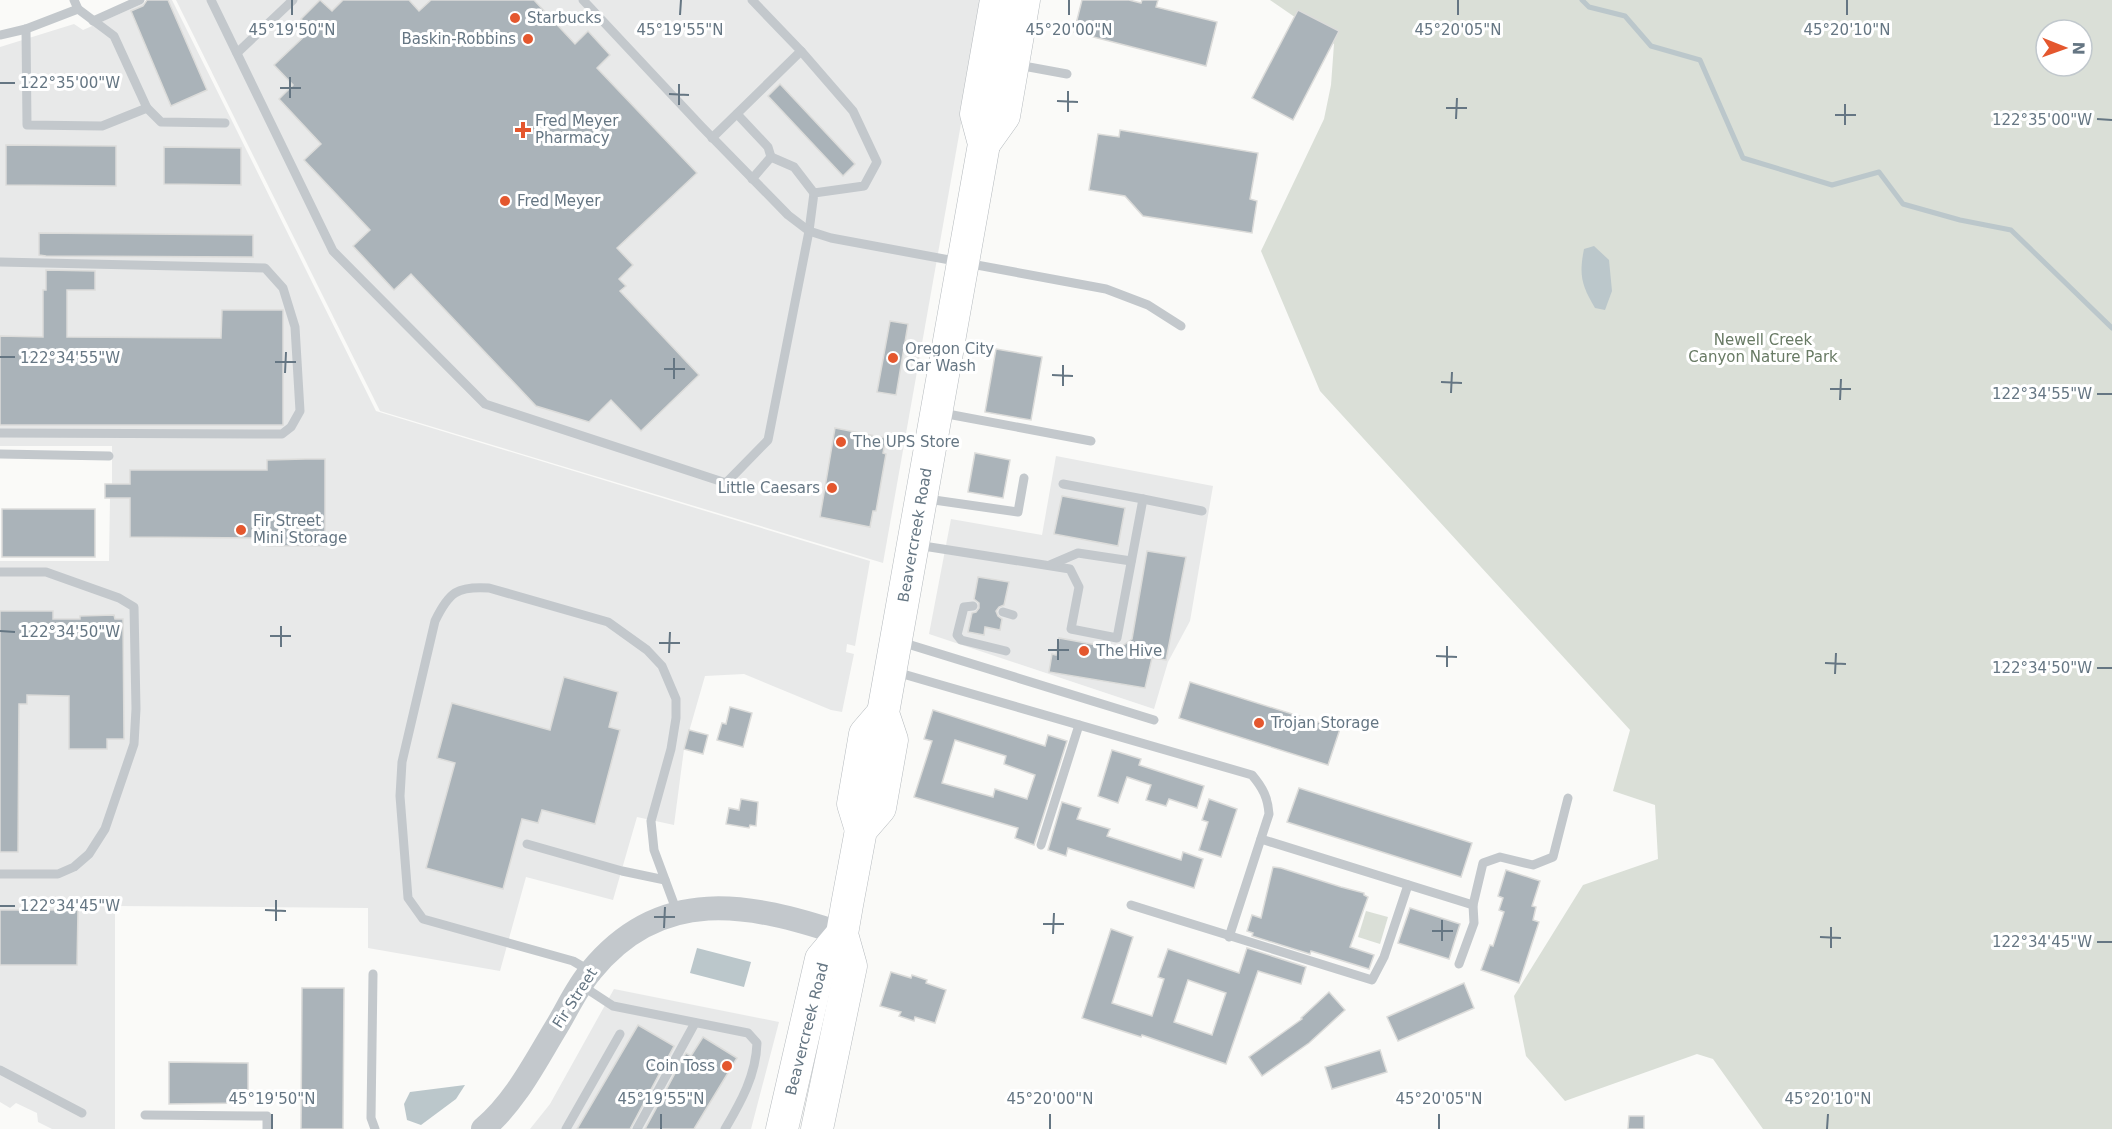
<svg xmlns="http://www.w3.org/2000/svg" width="2112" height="1129" font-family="'DejaVu Sans',sans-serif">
<rect width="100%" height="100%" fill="#fafaf8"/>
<g fill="#e8e9e9">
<path d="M 151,0 L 172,0 L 376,411 L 870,561 L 855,646 L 847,644 L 846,652 L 854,654 L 842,712 L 831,710 L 744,674 L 705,676 L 684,749 L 674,825 L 637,817 L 613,900 L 526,877 L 500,971 L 368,948 L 368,908 L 115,906 L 115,1129 L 52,1129 L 38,1122 L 37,1113 L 16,1103 L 10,1108 L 0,1102 L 0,561 L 109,561 L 110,498 L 105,498 L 105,484 L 112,484 L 112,446 L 0,446 L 0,47 L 74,24 L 83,30 Z"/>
<path d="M 176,0 L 983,0 L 883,563 L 380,411 Z"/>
<path d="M 1056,456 L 1213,486 L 1190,621 L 1168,662 L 1154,709 L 929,634 L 951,519 L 1042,535 Z"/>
<path d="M 614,989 L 779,1022 L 751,1129 L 530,1129 L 550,1104 Z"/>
</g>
<g fill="#dadfd7" fill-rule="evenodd">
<path d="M 1270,0 L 2112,0 L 2112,1129 L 1763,1129 L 1713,1059 L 1697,1054 L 1565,1101 L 1526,1056 L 1514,996 L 1583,885 L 1658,859 L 1655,805 L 1613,791 L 1630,730 L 1320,391 L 1261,251 L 1324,119 L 1331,85 L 1334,44 ZM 2046,30 L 2082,30 L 2082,66 L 2046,66 Z"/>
<path d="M 1366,911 L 1388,917 L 1380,944 L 1358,937 Z"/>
</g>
<g fill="#bbc7cb">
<path d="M 1594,246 L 1609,260 L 1612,291 L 1605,310 L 1595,308 C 1581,285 1579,274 1584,249 Z"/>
<path d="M 697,948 L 751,962 L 744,987 L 690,973 Z"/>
<path d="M 465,1085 L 456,1099 L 421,1125 L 407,1120 L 404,1104 L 410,1092 Z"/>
</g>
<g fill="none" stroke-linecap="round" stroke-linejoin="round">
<path stroke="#bbc7cb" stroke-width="5" d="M 1582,0 L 1589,7 L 1625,16 L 1651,46 L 1700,60 L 1743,158 L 1832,185 L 1879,172 L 1903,204 L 1960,220 L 2011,230 L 2112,328"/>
</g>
<g fill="#aab3b9" stroke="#dcdcda" stroke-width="1.5" fill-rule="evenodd">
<path d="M 147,0 L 168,0 L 207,90 L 171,106 L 131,11 L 143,6 Z"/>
<path d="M 320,0 L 332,11 L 343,0 L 409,0 L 419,11 L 431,0 L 534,0 L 575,44 L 588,31 L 610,55 L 597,68 L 697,173 L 617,248 L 633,265 L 619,279 L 626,286 L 620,291 L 699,375 L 641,431 L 611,400 L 589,422 L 536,406 L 411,274 L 394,290 L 353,246 L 370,230 L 304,160 L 321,144 L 279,99 L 293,85 L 274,65 L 311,30 L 301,19 Z"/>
<path d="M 1082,0 L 1129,0 L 1141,3 L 1142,0 L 1158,0 L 1156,7 L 1217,22 L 1206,66 L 1074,32 Z"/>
<path d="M 1298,10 L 1339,31 L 1293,120 L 1252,98 Z"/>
<path d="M 780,84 L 855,164 L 843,176 L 768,96 Z"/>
<path d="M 1120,130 L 1258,153 L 1250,199 L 1257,201 L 1252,233 L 1143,216 L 1125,196 L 1089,190 L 1098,134 L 1119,137 Z"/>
<path d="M 6,145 L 116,146 L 116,186 L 6,185 Z"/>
<path d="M 164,147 L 241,148 L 241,185 L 164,184 Z"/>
<path d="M 39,233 L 253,235 L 253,257 L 46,256 L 39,255 Z"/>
<path d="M 46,270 L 95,271 L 95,290 L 67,290 L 67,337 L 221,338 L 222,310 L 283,310 L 283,425 L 0,425 L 0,336 L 43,337 L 43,290 L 46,290 Z"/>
<path d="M 890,321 L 908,324 L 896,395 L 877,392 Z"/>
<path d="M 996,349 L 1042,357 L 1031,420 L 985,412 Z"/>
<path d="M 835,428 L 886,438 L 883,453 L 886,454 L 876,511 L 873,511 L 870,527 L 820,517 Z"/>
<path d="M 975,453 L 1010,460 L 1003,498 L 968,492 Z"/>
<path d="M 305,459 L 325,459 L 325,546 L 267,546 L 267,538 L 130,537 L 130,498 L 105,498 L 105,484 L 130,484 L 130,470 L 267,470 L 267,460 Z"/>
<path d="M 1062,496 L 1125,508 L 1118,546 L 1054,534 Z"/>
<rect x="2" y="509" width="93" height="48"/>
<path d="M 1147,551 L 1186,557 L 1166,660 L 1152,658 L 1145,688 L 1049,672 L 1052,654 L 1056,655 L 1059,638 L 1118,649 L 1132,639 Z"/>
<path d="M 978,577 L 1009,582 L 1004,605 L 999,607 L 996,611 L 998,616 L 1002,619 L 1000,630 L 985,627 L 984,635 L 968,632 L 972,613 L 976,612 L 979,608 L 979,603 L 974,599 Z"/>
<path d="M 0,611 L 53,611 L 53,619 L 80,619 L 80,616 L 114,615 L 115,619 L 123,619 L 124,739 L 107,739 L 107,749 L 69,749 L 69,696 L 27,695 L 27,704 L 19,704 L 18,852 L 0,852 Z"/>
<path d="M 564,677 L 618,692 L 609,727 L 620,730 L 595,824 L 542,810 L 538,823 L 522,819 L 503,889 L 426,868 L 455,763 L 437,758 L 452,703 L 550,730 Z"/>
<path d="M 1190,682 L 1340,729 L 1328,765 L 1179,718 Z"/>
<path d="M 730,707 L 752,713 L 743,747 L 717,740 L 722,723 L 726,724 Z"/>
<path d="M 933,710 L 1045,746 L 1048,735 L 1067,741 L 1034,845 L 1015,838 L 1018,828 L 914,797 L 932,741 L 924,739 ZM 955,740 L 1006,756 L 1004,764 L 1035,775 L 1027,799 L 995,789 L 993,797 L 942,783 Z"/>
<path d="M 689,730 L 708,735 L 703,754 L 684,749 Z"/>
<path d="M 1112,750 L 1141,759 L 1139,765 L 1204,786 L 1197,808 L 1169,799 L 1166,806 L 1146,800 L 1151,785 L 1127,777 L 1118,803 L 1098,796 Z"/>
<path d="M 1299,788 L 1472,843 L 1461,877 L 1287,822 Z"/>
<path d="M 741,799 L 758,802 L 756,826 L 750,825 L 749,828 L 726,824 L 729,808 L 739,810 Z"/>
<path d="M 1209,799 L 1237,809 L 1221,857 L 1199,850 L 1208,822 L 1202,820 Z"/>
<path d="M 1062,802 L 1081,808 L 1077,819 L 1110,829 L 1107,836 L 1181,860 L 1183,852 L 1203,859 L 1194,888 L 1068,848 L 1066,856 L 1048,850 Z"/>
<path d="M 1273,867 L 1281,868 L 1341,887 L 1364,893 L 1364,895 L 1368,897 L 1350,947 L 1374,955 L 1369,969 L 1311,951 L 1310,954 L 1252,936 L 1253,933 L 1247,931 L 1252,915 L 1261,918 Z"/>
<path d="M 1506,870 L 1540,881 L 1532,906 L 1536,907 L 1533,920 L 1539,922 L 1519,983 L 1481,970 L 1490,945 L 1493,946 L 1504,912 L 1499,910 L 1503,898 L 1498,896 Z"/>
<path d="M 1410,908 L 1460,924 L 1449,959 L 1398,943 Z"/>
<path d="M 0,910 L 78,910 L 77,965 L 0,965 Z"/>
<path d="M 1111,929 L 1133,937 L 1112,1003 L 1152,1016 L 1164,979 L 1158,977 L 1168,949 L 1239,973 L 1247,948 L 1306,967 L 1301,984 L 1258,971 L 1226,1064 L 1142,1035 L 1141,1037 L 1082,1018 ZM 1188,980 L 1226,993 L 1212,1035 L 1174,1022 Z"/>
<path d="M 891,972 L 911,978 L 912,975 L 927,980 L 926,983 L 946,990 L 935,1023 L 915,1017 L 914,1021 L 899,1016 L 901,1012 L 880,1006 Z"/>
<path d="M 1464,983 L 1474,1008 L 1398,1041 L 1387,1017 Z"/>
<path d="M 302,988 L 344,988 L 343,1129 L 301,1129 Z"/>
<path d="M 1329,992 L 1345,1010 L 1309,1043 L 1262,1076 L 1249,1057 L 1302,1019 L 1301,1018 Z"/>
<path d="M 638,1025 L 674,1046 L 630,1129 L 577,1129 Z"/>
<path d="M 703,1037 L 737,1058 L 694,1129 L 645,1129 L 686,1053 L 691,1056 Z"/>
<path d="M 1380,1050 L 1387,1072 L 1332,1089 L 1325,1067 Z"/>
<path d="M 169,1062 L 248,1063 L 248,1103 L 169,1104 Z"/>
<path d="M 1629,1116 L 1644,1116 L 1644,1129 L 1628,1129 Z"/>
</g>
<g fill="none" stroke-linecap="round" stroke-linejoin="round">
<g stroke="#b5babe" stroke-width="33">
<g id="primary">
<path d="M 984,144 L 1004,116 L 1024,0"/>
<path d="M 861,830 L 853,804 L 865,734 L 883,713"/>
<path d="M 782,1129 L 821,959 L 842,934"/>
<path d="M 817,1129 L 851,966 L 842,934 L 847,905 L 861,830 L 880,808 L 892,740 L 883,713 L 984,144 L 976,114 L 996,0"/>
</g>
</g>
<g stroke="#c3c8cc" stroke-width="9">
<path d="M 74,0 L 78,9 L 114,36 L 147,108 L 161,122 L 225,123"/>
<path d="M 211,0 L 333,251 L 485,404 L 726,483 L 768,440 L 809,231 L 814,193 L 864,186 L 877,162 L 853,111 L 801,51"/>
<path d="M 583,0 L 702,127 L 788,215 L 809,231 L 831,238 L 1106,289 L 1148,305 L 1181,326"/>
<path d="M 93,21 L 140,0"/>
<path d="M 26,29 L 27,125 L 102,126 L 147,108"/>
<path d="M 0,35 L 26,29 L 78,9"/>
<path d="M 237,53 L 293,0"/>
<path d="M 1018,65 L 1067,74"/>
<path d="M 737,114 L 768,147 L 771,157 L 752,179"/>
<path d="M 712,138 L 801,51 L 752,0"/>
<path d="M 771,157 L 794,167 L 814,193"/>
<path d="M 0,262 L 265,268 L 283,288 L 295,327 L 300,411 L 291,427 L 282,434 L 0,433"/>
<path d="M 942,413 L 1091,441"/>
<path d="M 0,454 L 109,456"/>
<path d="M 927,499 L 1018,512 L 1024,478"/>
<path d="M 1143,499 L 1202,511"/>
<path d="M 917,545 L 1070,569 L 1079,587 L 1071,629 L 1117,638 L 1143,499 L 1063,484"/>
<path d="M 1050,565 L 1078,553 L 1131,561"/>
<path d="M 0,572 L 46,572 L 119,598 L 134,607 L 136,709 L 134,744 L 105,829 L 89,854 L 74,867 L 58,874 L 0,874"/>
<path d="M 973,606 L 964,607 L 957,635 L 961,640 L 1006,651"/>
<path d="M 1003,612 L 1013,615"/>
<path d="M 901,642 L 1154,720"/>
<path d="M 896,672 L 1252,775 C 1263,788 1268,798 1269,814 L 1229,937"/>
<path d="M 1261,839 L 1473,905"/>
<path d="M 527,844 L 622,871 L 665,880"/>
<path d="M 1041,845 L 1079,725"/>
<path d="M 1131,905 L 1372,980 L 1384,957 L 1408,885"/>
<path d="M 1459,964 L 1474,923 L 1473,905 L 1483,863 L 1500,857 L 1533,865 L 1553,857 L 1568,798"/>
<path d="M 590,971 L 573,961 L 423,919 L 408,898 L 400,796 L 402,762 L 435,621 C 449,592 457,586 489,588 L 608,622 L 647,650 L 662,666 L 676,699 L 676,718 L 671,749 L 651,821 L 654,850 L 677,912"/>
<path d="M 373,974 L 371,1118 L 375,1129"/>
<path d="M 581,985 L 613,1006 L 748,1033 L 757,1043 C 756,1075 741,1102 725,1129"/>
<path d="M 0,1070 L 82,1113"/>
<path d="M 145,1115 L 267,1116 L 267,1129"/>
<path d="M 566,1129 L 620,1034"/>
<path d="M 637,1129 L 695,1023"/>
</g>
<path stroke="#c3c8cc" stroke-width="24" d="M 483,1129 C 516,1101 535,1062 557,1026 C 568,1008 577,987 591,971 C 661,885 749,903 842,934"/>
<use href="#primary" stroke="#fff" stroke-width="32"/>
</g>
<path fill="none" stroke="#657683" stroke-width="2" d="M 292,15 L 292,0M 680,15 L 681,0M 1069,15 L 1069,0M 1458,15 L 1458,0M 1847,15 L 1847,0M 0,83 L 15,83M 280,88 L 301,88M 669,94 L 689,95M 290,98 L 290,77M 1057,101 L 1078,102M 679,105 L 679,84M 1446,108 L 1467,108M 1068,112 L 1068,91M 1835,115 L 1856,115M 1456,119 L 1457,98M 2097,119 L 2112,120M 1845,125 L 1845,104M 0,357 L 15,357M 275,362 L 296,362M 664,369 L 685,369M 285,373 L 286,352M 1052,375 L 1073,376M 674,379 L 674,358M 1441,382 L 1462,383M 1063,386 L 1063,365M 1830,389 L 1851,389M 1451,393 L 1452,372M 2097,394 L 2112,394M 1840,400 L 1841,379M 0,631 L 15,632M 270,636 L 291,636M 659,643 L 680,643M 281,647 L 281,626M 1048,650 L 1069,650M 669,653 L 670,632M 1436,656 L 1457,657M 1058,660 L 1058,639M 1825,663 L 1846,664M 1447,667 L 1447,646M 2097,668 L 2112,668M 1835,674 L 1836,653M 0,906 L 15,906M 265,910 L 286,911M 654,917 L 675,917M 276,921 L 276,900M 1043,924 L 1064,924M 664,928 L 665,907M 1432,931 L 1453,931M 1053,934 L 1054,913M 1820,937 L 1841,938M 1442,941 L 1442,920M 2097,942 L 2112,942M 1831,948 L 1831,927M 272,1129 L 272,1114M 661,1129 L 661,1114M 1050,1129 L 1050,1114M 1439,1129 L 1439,1114M 1827,1129 L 1828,1114"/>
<g fill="#e4572e" stroke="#fff" stroke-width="2">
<circle cx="515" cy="18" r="6"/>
<circle cx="528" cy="39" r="6"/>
<path d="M520 121h6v6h6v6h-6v6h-6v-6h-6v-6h6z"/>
<circle cx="505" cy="201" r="6"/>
<circle cx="893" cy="358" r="6"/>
<circle cx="841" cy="442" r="6"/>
<circle cx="832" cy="488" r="6"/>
<circle cx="241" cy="530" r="6"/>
<circle cx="1084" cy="651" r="6"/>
<circle cx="1259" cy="723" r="6"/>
<circle cx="727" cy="1066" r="6"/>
</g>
<g text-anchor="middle" stroke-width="6" stroke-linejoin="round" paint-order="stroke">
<g font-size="15" fill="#657683" stroke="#fff" text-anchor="start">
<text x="527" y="23">Starbucks</text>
<text x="516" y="44" text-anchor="end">Baskin-Robbins</text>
<text x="535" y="126">Fred Meyer<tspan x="535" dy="17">Pharmacy</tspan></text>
<text x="517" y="206">Fred Meyer</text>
<text x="905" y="354">Oregon City<tspan x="905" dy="17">Car Wash</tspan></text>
<text x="853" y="447">The UPS Store</text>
<text x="820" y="493" text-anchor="end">Little Caesars</text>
<text x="253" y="526">Fir Street<tspan x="253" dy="17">Mini Storage</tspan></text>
<text x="1096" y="656">The Hive</text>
<text x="1271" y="728">Trojan Storage</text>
<text x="715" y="1071" text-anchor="end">Coin Toss</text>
</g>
<g font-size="15" fill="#687a64" stroke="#fff">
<text x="1763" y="345">Newell Creek<tspan x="1763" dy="17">Canyon Nature Park</tspan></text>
</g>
<g font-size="15" fill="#657683" stroke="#fff">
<text transform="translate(915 535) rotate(-80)" y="5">Beavercreek Road</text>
<text transform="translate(575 998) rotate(-57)" y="5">Fir Street</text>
<text transform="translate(807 1029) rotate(-76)" y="5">Beavercreek Road</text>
</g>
</g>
<g font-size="15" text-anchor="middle" fill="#657683" stroke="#fff" stroke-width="6" stroke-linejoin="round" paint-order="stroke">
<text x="292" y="35">45°19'50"N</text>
<text x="680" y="35">45°19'55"N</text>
<text x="1069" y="35">45°20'00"N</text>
<text x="1458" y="35">45°20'05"N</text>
<text x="1847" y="35">45°20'10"N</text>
<text x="70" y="88">122°35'00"W</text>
<text x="2042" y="125">122°35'00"W</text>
<text x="70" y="363">122°34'55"W</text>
<text x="2042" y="399">122°34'55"W</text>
<text x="70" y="637">122°34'50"W</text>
<text x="2042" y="673">122°34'50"W</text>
<text x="70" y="911">122°34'45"W</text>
<text x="2042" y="947">122°34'45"W</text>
<text x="272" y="1104">45°19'50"N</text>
<text x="661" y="1104">45°19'55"N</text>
<text x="1050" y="1104">45°20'00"N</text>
<text x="1439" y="1104">45°20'05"N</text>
<text x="1828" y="1104">45°20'10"N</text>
</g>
<g transform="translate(2064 48) rotate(91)"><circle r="28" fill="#ffffff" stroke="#c1c8cd" stroke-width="1.5"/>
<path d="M0-4.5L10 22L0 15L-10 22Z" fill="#e4572e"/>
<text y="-9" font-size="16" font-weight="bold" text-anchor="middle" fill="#657683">N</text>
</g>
</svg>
